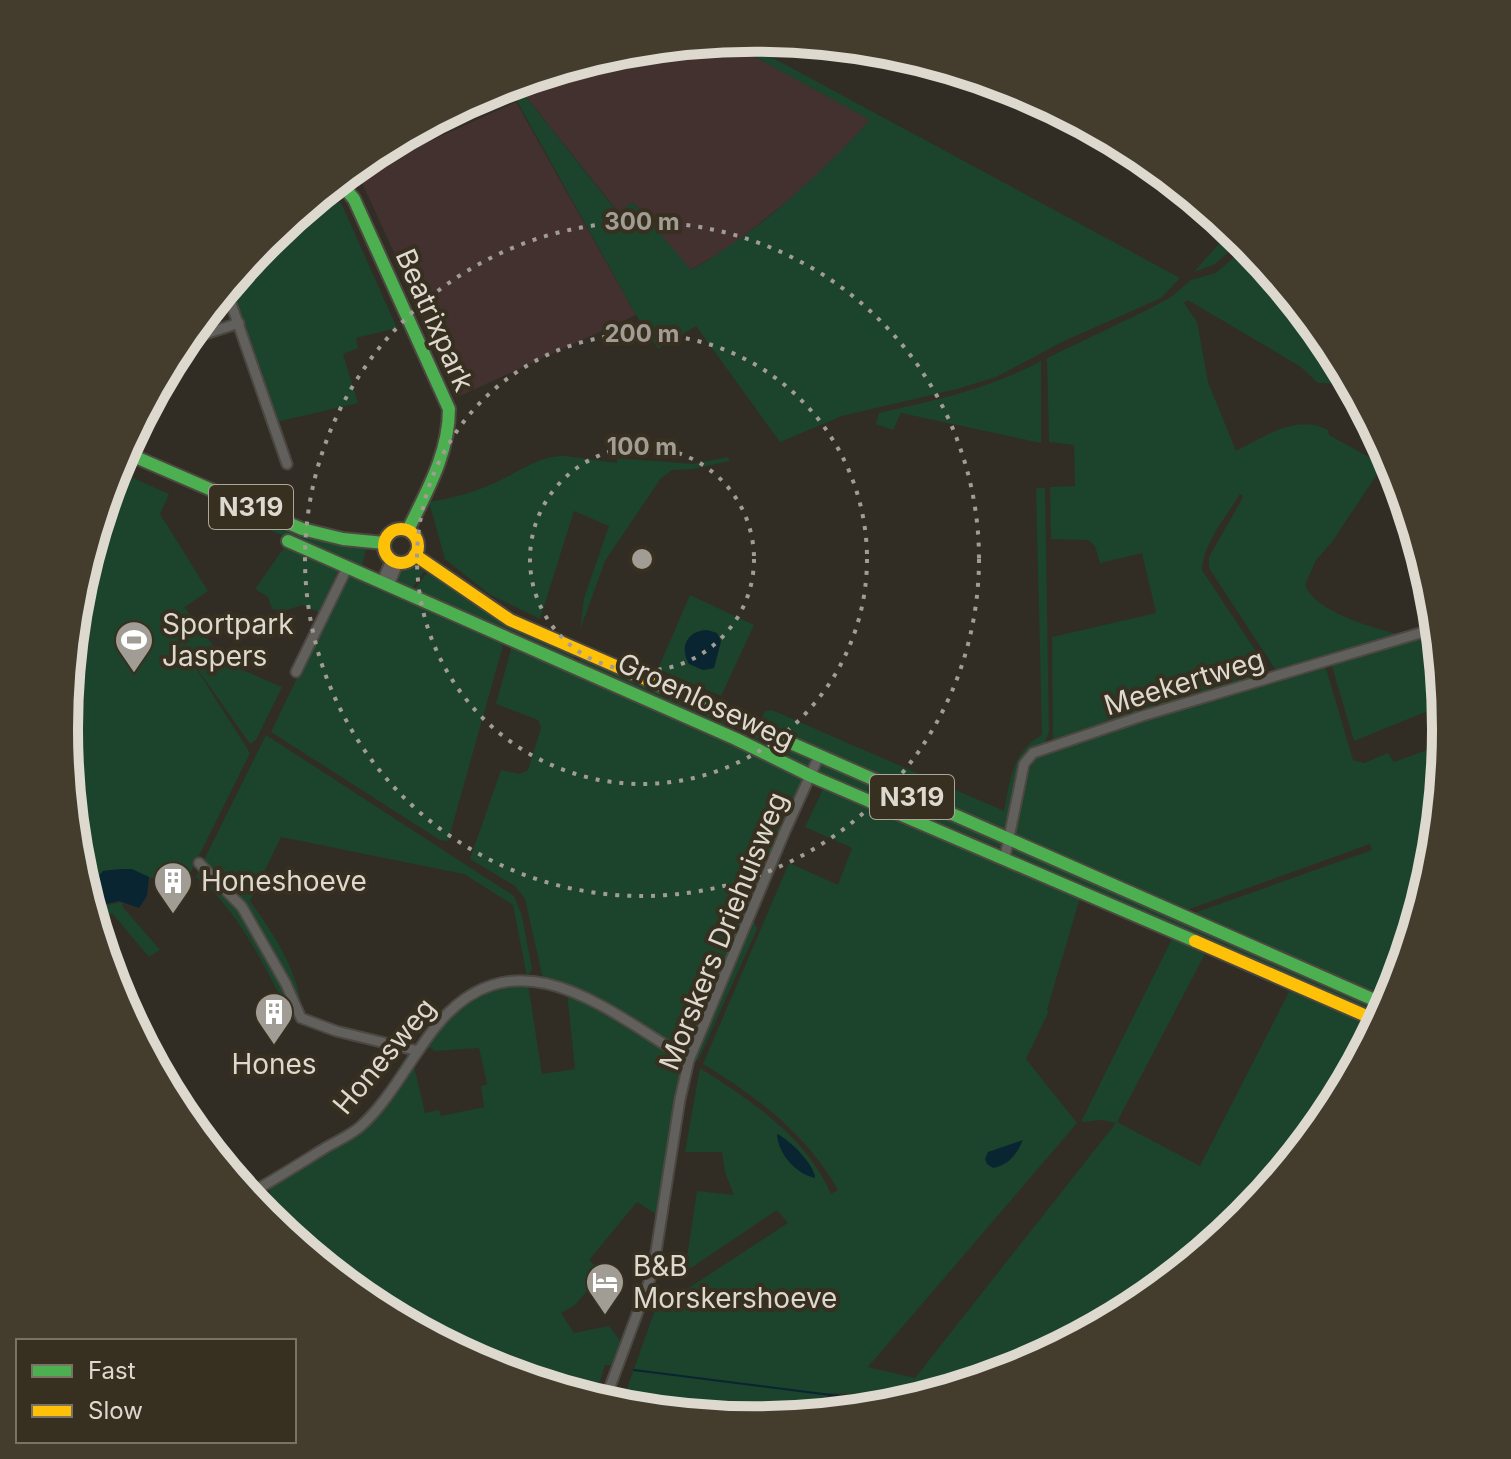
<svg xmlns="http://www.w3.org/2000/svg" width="1511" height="1459" font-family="Inter,sans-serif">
<rect width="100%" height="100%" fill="#312d25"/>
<g fill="#43312f">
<path d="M 726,41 L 871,120 L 819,176 L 727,249 L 690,270 L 633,202 L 619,213 L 515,83 L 621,51 Z"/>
<path d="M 516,102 L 636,315 L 460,396 L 358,174 Z"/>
</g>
<g fill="#1c432b" fill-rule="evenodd">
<path d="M 740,40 L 1180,278 L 1161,298 L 1064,341 L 996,377 L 957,389 L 842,416 L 780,442 L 696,326 L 658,349 L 636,315 L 513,94 L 442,126 L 404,139 L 407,136 L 491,90 L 515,83 L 618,213 L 633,202 L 691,270 C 760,231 816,178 870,120 L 726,41 Z"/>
<path d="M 334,201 L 341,203 L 397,328 L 356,338 L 358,348 L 343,354 L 358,403 L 276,422 L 228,288 L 265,243 L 271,246 L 280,242 L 284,226 L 300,213 Z"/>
<path d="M 1231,230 L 1243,239 L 1215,264 L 1194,272 Z"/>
<path d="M 1248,245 L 1331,346 L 1351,384 L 1318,383 L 1301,367 L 1188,300 L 1184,303 L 1197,322 L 1208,382 L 1236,451 C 1264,437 1297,413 1328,430 L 1329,435 L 1383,465 L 1332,542 L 1316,560 L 1305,585 C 1315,612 1374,628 1400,635 L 1277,672 L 1209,568 L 1209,557 L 1242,499 L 1243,496 L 1240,494 C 1227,516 1203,543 1202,570 L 1271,674 L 1053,740 L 1052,637 L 1156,613 L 1142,553 L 1100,563 L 1095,546 L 1088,540 L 1051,539 L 1050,487 L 1075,486 L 1074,445 L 1049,442 L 1047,358 L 1145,311 L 1171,297 L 1191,280 L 1216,273 Z"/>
<path d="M 1041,361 L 1041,443 L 901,413 L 893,430 L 876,424 L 879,413 C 936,400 989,389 1041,361 Z"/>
<path d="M 565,456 L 617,463 L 617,458 L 693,464 L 728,457 L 730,461 L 693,469 L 672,470 L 661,478 L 605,561 L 580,630 L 584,598 L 609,526 L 574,511 L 540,619 L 489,594 L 445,559 L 429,502 C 454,498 478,491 501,480 C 523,469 540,456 565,456 Z"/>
<path d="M 115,470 L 169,494 L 160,514 L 208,591 L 182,609 L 185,608 L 226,663 L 282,687 L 256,740 L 250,744 L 189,657 L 250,753 L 176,902 L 169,898 L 174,887 C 147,877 133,867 103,871 L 107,905 L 123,902 L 122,906 L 160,950 L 149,957 L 112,913 L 96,927 L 77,864 L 64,729 L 77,594 Z"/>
<path d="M 1036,488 L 1045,488 L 1049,732 L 1045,743 L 1030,752 L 1010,833 L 764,724 L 761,719 L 765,711 L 772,710 L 1004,811 C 1010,781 1012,751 1042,735 Z"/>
<path d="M 270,520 L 366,548 L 362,567 L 272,531 L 269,529 Z"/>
<path d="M 286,545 L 339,569 L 319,612 L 302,605 L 284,611 L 272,609 L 268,597 L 255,589 Z"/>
<path d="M 408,565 L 424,571 L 411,590 L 402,586 L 396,576 L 402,567 Z"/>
<path d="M 427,573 L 491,614 L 576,656 L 570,661 L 416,593 L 415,589 Z"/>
<path d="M 354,575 L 504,642 L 448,841 L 440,840 L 271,732 L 345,579 Z"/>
<path d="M 690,595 L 754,625 L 721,696 L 658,669 ZM 711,631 L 717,634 L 721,641 L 714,668 L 706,670 L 696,668 Z"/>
<path d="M 1437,631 L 1446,719 L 1433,724 L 1428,711 L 1354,741 L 1331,663 Z"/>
<path d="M 512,646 L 741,747 L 805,779 L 686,1050 L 568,986 L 543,979 L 525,899 L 515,886 L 470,859 L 501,770 L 520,774 L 528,770 L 541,728 L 538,720 L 496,704 Z"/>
<path d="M 580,656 L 736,724 L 733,731 L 579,663 Z"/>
<path d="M 1325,665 L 1353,760 L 1364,763 L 1388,753 L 1394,762 L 1441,745 L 1445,755 L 1434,865 L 1391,1000 L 1194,913 L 1372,850 L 1370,844 L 1187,910 L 1016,836 C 1021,808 1020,767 1046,750 Z"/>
<path d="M 744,727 L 813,758 L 812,762 L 806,767 L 741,735 Z"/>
<path d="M 266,735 L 514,896 L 522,916 L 532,969 L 527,977 L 513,905 L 464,874 L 281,837 L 250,901 C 273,933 299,972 302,1012 L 282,969 L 203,862 Z"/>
<path d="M 822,762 L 1008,841 L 1006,850 L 817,772 Z"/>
<path d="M 824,787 L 1081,894 L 1047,1010 L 1049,1011 L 1026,1059 L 1077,1123 L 868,1367 L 915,1378 L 1116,1123 L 1102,1120 L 1081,1122 L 1174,935 L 1207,950 L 1117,1122 L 1200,1166 L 1292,986 L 1379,1024 L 1330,1114 L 1244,1219 L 1223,1236 L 1218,1228 L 1193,1261 L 1139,1305 L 1020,1369 L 926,1397 L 829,1393 L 816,1415 L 755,1421 L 620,1408 L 655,1310 L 788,1223 L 777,1210 L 679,1276 L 687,1257 L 697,1191 L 734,1195 L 725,1172 L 722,1152 L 685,1152 L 700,1068 C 751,1101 806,1136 831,1194 L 838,1190 C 807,1134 757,1097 703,1064 L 789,863 L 838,885 L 852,848 L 805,827 Z"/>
<path d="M 1015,844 L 1387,1008 L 1383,1016 L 1013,854 Z"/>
<path d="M 200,869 L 234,903 L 260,942 L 290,1003 L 286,1006 C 262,963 237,907 196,877 Z"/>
<path d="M 753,918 L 757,929 L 698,1061 L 693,1058 Z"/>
<path d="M 528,984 L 542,1074 L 575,1069 L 567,992 L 683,1055 L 656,1214 L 637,1202 L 589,1260 L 603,1272 L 575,1305 L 561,1313 L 574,1333 L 609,1326 L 622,1343 L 613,1365 L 605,1365 L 594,1400 L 490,1368 L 371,1304 L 277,1227 L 269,1188 L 357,1133 L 413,1062 L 425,1113 L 439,1110 L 441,1116 L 484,1107 L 481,1086 L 487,1084 L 479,1048 L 435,1051 L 426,1045 C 457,1004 476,990 528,984 Z"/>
</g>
<g fill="#092532">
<path d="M 707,630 L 717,633 L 721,641 L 714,668 L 703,670 L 689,664 C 679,647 687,631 707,630 Z"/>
<path d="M 120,869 L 132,869 L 149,877 L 147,896 L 139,908 L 119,901 L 102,905 C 87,898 93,881 103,871 Z"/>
<path d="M 777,1134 C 790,1140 814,1164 815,1178 C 796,1174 778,1154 777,1134 Z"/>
<path d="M 1023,1140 C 1016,1155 1010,1164 993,1168 L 987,1164 L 985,1159 L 988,1152 Z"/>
</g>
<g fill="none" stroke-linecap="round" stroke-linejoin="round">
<g stroke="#092532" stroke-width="2">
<path d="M 1145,1300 L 1177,1256"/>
<path d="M 634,1370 L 839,1396 L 920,1399"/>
</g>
<g stroke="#4c4841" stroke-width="13">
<g id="street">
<path d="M 226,289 L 287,464"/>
<path d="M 184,341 L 239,323"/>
<path d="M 382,582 L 391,560"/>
<path d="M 389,585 L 398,563"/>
<path d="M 296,672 L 348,566"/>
<path d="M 1005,857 L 1024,764 L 1033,753 L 1142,716 L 1437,628"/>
<path d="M 199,863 L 242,907 L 286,984 L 301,1018 L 336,1031 L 418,1051"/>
<path d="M 247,1195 C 274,1180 299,1164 325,1148 C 337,1141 351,1135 361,1126 C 391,1099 412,1055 438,1024 C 518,929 611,1013 689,1060"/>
<path d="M 604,1403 L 653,1271 L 680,1099 L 689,1060 L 785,831 L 819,756"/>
</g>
</g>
<g stroke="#4c4841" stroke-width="16">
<g id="fast">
<path d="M 334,185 L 343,186 L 354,199 L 449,409 C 449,453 427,491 408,530"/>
<path d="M 124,452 L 302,529 L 343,539 L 384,543"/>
<path d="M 288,541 L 736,739 L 811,776 L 1195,941"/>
<path d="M 650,681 L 1388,1006"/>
</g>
</g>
<g stroke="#4c4841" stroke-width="16">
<g id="slow">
<circle cx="401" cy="546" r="17"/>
<path d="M 415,555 L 510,620 L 650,681"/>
<path d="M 1195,941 L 1380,1022"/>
</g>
</g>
<use href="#street" stroke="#61605d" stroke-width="9"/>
<use href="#fast" stroke="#4caf50" stroke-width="12"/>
<use href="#slow" stroke="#ffc107" stroke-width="12"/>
</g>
<g fill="none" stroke="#a19d94" stroke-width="4" stroke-dasharray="4 8">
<circle cx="642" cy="559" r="112"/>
<circle cx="642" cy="559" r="225"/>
<circle cx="642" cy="559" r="337"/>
</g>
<defs>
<g id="stadium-pin" transform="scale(2)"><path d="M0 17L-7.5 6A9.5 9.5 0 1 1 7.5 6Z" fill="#a19d94" stroke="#372f1f"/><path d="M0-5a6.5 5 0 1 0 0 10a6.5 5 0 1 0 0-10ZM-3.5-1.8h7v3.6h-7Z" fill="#fff"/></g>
<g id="building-pin" transform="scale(2)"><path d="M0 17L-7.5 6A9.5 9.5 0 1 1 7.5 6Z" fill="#a19d94" stroke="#372f1f"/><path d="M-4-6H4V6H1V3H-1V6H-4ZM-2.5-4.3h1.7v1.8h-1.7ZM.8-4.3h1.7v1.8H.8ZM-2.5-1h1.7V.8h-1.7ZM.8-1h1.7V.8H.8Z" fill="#fff"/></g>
<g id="hotel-pin" transform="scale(2)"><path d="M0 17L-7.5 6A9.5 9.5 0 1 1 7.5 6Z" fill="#a19d94" stroke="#372f1f"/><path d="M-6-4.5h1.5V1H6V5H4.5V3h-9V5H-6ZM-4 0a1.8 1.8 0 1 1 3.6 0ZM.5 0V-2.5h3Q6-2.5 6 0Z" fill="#fff"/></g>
</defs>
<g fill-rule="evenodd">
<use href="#stadium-pin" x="134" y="640"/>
<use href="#building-pin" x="173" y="881"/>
<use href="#building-pin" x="274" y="1012"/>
<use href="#hotel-pin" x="605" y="1282"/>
</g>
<g text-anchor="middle" stroke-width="8" stroke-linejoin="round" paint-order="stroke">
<g fill="#372f1f" stroke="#aba69a" stroke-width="2">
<rect x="209" y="485" width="84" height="44" rx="6"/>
<rect x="870" y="775" width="84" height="44" rx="6"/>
</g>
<g font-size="26" font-weight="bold" fill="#ddd9cf">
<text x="251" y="516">N319</text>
<text x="912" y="806">N319</text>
</g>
<g font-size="28" fill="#ddd9cf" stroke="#372f1f">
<text transform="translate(435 320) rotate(66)" y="10">Beatrixpark</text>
<text transform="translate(1184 682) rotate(-17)" y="10">Meekertweg</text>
<text transform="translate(706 701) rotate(25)" y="10">Groenloseweg</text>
<text transform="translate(723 931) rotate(-68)" y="10">Morskers Driehuisweg</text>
<text transform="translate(384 1056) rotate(-50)" y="10">Honesweg</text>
</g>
<g font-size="28" fill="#ddd9cf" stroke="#372f1f" text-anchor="start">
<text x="162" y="634">Sportpark<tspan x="162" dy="32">Jaspers</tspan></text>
<text x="201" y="891">Honeshoeve</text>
<text x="274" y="1074" text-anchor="middle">Hones</text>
<text x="633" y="1276">B&amp;B<tspan x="633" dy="32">Morskershoeve</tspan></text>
</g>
</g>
<path d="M0 0H1511V1459H0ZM78 729a677 677 0 1 1 1354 0a677 677 0 1 1-1354 0Z" fill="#443d2d" fill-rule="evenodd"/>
<path fill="none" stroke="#ddd9cf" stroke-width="10" d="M78 729a677 677 0 1 1 1354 0a677 677 0 1 1-1354 0Z"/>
<circle cx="642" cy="559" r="12" fill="#a19d94" stroke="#372f1f" stroke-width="4"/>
<g font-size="24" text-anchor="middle" font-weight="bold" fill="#a19d94" stroke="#372f1f" stroke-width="8" stroke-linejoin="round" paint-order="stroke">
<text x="642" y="230">300 m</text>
<text x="642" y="342">200 m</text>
<text x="642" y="455">100 m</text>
</g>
<rect x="16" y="1339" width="280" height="104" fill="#372f1f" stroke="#797365" stroke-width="2"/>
<rect x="32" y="1365" width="40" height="12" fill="#4caf50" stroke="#797365" stroke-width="2"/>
<text x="88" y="1379" font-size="24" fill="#ddd9cf">Fast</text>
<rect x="32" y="1405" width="40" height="12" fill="#ffc107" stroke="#797365" stroke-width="2"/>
<text x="88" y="1419" font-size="24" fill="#ddd9cf">Slow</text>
</svg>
